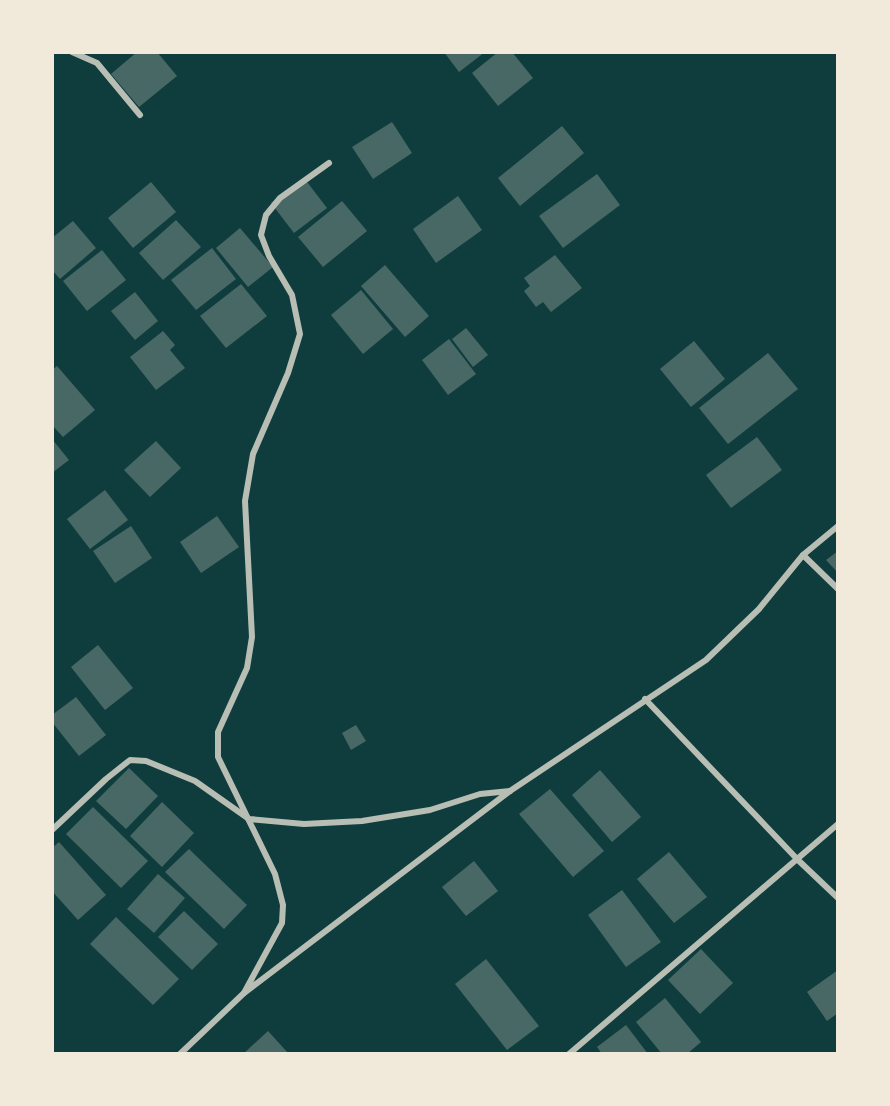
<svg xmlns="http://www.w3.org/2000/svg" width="890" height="1106" font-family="'DM Sans',sans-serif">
<rect width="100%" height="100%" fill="#0f3d3e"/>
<g fill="#486865">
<path d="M 137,52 L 157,52 L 177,76 L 139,107 L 111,74 Z"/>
<path d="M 444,52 L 485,52 L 459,72 Z"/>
<path d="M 498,52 L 512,52 L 533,78 L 498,106 L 472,73 Z"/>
<path d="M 392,122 L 412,153 L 373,179 L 352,147 Z"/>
<path d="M 562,126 L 584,153 L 520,206 L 498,178 Z"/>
<path d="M 597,174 L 620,205 L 563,248 L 539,216 Z"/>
<path d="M 304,178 L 327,208 L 294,233 L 271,203 Z"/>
<path d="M 151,182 L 176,212 L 133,248 L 108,218 Z"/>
<path d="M 458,196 L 482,230 L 436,263 L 413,229 Z"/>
<path d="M 342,201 L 367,231 L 323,267 L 298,237 Z"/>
<path d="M 176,220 L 201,247 L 163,280 L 139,253 Z"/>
<path d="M 73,221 L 96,248 L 60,279 L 52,270 L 52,238 Z"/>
<path d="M 240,228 L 273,267 L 248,287 L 216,248 Z"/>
<path d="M 212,248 L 236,279 L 196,310 L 171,280 Z"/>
<path d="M 102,250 L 126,280 L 87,311 L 63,281 Z"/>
<path d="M 555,255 L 582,288 L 551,312 L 543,302 L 536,307 L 524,291 L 530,286 L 524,278 Z"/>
<path d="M 385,265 L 429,316 L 405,337 L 361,286 Z"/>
<path d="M 241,284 L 267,316 L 226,348 L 200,316 Z"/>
<path d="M 361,290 L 393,329 L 363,354 L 331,315 Z"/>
<path d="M 135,292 L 158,321 L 135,340 L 111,311 Z"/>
<path d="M 466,328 L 488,355 L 473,367 L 452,339 Z"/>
<path d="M 163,331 L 175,345 L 170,350 L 185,368 L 156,390 L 130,357 Z"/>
<path d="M 449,339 L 476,374 L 448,395 L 422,360 Z"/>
<path d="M 694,341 L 725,379 L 691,407 L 660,369 Z"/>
<path d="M 768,353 L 798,389 L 728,444 L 699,408 Z"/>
<path d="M 57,366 L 95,410 L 63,437 L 52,425 L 52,370 Z"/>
<path d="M 757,437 L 782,470 L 731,508 L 706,475 Z"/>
<path d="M 52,439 L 69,460 L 52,473 Z"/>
<path d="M 156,441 L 181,468 L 150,497 L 124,470 Z"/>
<path d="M 105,490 L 128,520 L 90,549 L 67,519 Z"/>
<path d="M 217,516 L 239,547 L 201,573 L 180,542 Z"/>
<path d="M 131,526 L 152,558 L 115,583 L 93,551 Z"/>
<path d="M 838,551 L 838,573 L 826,560 Z"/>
<path d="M 98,645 L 133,688 L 105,710 L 71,667 Z"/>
<path d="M 76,697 L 106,735 L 79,756 L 52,722 L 52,715 Z"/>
<path d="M 356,725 L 366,741 L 351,750 L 342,733 Z"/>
<path d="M 129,768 L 158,796 L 126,829 L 96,801 Z"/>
<path d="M 600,770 L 641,817 L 612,842 L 572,795 Z"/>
<path d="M 550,789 L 604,851 L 573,877 L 519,814 Z"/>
<path d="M 162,802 L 194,833 L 162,867 L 130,836 Z"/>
<path d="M 93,807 L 148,861 L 121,888 L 66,834 Z"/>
<path d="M 59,842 L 106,895 L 78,920 L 52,891 L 52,848 Z"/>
<path d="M 189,849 L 247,905 L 224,929 L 165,872 Z"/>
<path d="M 669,852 L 707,897 L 674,923 L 637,879 Z"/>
<path d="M 474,861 L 498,891 L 466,916 L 442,887 Z"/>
<path d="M 158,874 L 185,898 L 154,933 L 127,909 Z"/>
<path d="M 622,890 L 661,942 L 626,967 L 588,915 Z"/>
<path d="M 184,911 L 218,944 L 192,970 L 158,937 Z"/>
<path d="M 116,917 L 179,979 L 153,1005 L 90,944 Z"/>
<path d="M 701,949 L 733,983 L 700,1014 L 668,980 Z"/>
<path d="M 486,959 L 539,1026 L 507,1050 L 455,984 Z"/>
<path d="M 838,970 L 838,1013 L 827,1021 L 807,992 Z"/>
<path d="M 665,998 L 701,1042 L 687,1054 L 662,1054 L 636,1022 Z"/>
<path d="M 626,1025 L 648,1054 L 602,1054 L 597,1047 Z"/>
<path d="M 268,1031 L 289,1054 L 243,1054 Z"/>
</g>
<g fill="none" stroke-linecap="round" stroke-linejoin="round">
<g stroke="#b8beb3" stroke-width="6">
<path d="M 72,52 L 97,63 L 140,115"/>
<path d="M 803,555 L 838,589"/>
<path d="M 645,699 L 798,860 L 838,898"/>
<path d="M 52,830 L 106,779 L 130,760 L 146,761 L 195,781 L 249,819 L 304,824 L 362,821 L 430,810 L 480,794 L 510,791"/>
<path d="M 244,993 L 282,923 L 283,905 L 275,874 L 218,757 L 218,732 L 247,668 L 252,637 L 245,501 L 253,454 L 288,373 L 300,334 L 292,295 L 269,256 L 261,235 L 266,215 L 280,198 L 329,163"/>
<path d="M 180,1054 L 244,993 L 510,791 L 706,660 L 759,609 L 803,555 L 838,526"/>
<path d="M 569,1054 L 838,824"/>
</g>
</g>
<rect width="890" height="1106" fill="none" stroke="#f1e9da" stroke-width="108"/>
</svg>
